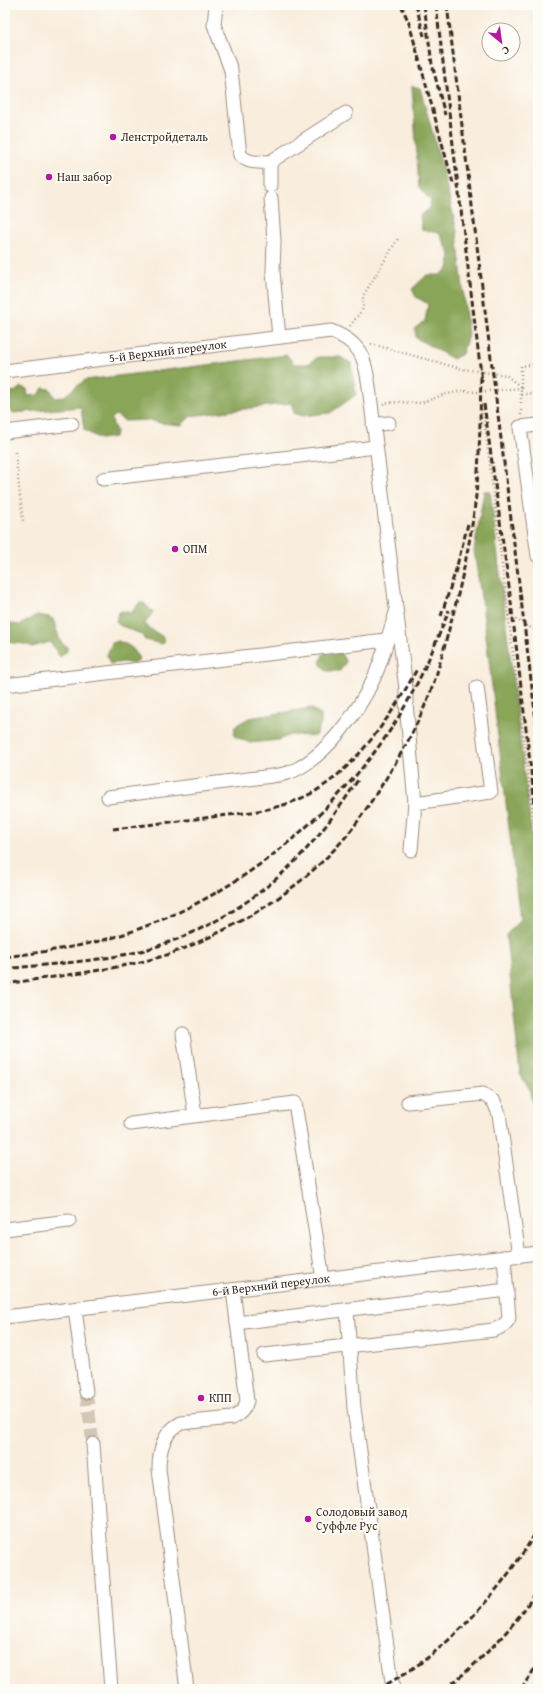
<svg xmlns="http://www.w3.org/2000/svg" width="543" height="1694" font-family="'Gentium Book Plus',serif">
<rect width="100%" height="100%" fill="#fdfcf7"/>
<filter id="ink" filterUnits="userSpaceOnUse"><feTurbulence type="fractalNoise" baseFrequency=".025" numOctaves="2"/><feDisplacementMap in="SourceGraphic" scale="8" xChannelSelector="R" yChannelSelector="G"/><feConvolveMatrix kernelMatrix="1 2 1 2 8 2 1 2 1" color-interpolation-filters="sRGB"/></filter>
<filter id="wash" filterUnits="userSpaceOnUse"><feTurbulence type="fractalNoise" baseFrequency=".012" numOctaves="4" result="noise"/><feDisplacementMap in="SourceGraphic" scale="16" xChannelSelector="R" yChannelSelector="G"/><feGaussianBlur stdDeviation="0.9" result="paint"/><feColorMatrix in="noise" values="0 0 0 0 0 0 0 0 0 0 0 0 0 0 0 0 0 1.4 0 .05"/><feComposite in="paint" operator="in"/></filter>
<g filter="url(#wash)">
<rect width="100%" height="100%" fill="#f9eddd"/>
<g fill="#89a558" stroke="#62683b">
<path d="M 412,86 L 420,88 L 442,166 L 457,232 L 468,335 L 462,354 L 453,359 L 416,338 L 415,328 L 425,321 L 428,304 L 416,297 L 412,289 L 427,275 L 440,275 L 448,269 L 450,254 L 439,233 L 422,230 L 420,215 L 428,210 L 431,201 L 419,187 Z"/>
<path d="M 287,355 L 294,364 L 308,364 L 318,357 L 340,357 L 351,363 L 356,395 L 330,413 L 303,416 L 294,413 L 291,403 L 191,416 L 182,425 L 160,423 L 149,420 L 125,421 L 116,415 L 111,419 L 116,431 L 115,437 L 100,439 L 84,430 L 81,407 L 13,413 L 5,406 L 5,391 L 7,389 L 14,392 L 21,387 L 27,389 L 28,396 L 39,395 L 43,388 L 50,389 L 55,398 L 63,397 L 85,380 Z"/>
<path d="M 484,491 L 490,491 L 538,887 L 538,1125 L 529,1089 L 520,1074 L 506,935 L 520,920 L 482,603 L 474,551 Z"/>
<path d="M 139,603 L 144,603 L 153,612 L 145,623 L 149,628 L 163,637 L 164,643 L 161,644 L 145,640 L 141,634 L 119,625 L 116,621 L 118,613 L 122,611 L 131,613 Z"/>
<path d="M 37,615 L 49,617 L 53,619 L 60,641 L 67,647 L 67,651 L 60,657 L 50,642 L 32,647 C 22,641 15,646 5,640 L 5,623 L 20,625 Z"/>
<path d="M 118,641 C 129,645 137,649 139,661 L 133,664 L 123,662 L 110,664 L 107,655 L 112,643 Z"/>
<path d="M 340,652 L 346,662 L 340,671 L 326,671 L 320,663 L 323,654 Z"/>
<path d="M 311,708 L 321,715 L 321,723 L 315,736 L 290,735 L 279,740 L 250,743 L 234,736 L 235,726 L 249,718 Z"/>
</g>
</g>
<g filter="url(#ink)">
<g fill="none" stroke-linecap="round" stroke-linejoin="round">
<path stroke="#d3c6b7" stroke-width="13" stroke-dasharray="13 6" stroke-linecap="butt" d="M 86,1392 L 93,1444"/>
<g stroke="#9a8c7e" stroke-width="15">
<g id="minor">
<path d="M 216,5 L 214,25 L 231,70 L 240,155 C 249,164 258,162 270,162 L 270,186"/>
<path d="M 270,162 L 346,113"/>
<path d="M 271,198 L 274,241 L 273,272 L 279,337"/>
<path id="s1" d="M 5,371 L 331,331 C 361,343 365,357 369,387 L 406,689 L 406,703 L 415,803 L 411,850"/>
<path d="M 373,425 L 389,423"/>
<path d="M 538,425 L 520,427 L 538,556"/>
<path d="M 5,432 L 72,424"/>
<path d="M 103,479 L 376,447"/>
<path d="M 5,685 L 386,640"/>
<path d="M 108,797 L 272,776 C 279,775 287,774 293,771 C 326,756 358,712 373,680 C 383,659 388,635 396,613"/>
<path d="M 415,803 L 491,792 L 477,687"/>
<path d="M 183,1034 L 195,1115"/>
<path d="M 408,1102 L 483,1094 L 494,1102 L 499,1114 L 519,1256"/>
<path d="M 131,1124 L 295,1103 L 323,1279"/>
<path d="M 5,1229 L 69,1221"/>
<path d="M 75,1309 L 86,1392"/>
<path d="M 347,1311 L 354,1408 L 393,1689"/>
<path id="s2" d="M 5,1317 L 538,1253"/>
<path d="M 237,1323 L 507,1290"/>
<path d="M 264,1355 L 494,1330 C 501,1327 506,1325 509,1318 L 504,1257"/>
<path d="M 93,1444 L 111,1689"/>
<path d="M 187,1689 L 159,1469 C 159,1451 163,1432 181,1423 L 232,1418 C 241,1414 245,1409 247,1401 L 233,1290"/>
</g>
</g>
<g stroke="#9a8c7e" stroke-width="2.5" stroke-dasharray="1 3" stroke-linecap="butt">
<path d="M 350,326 L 363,309 L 363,296 L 399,237"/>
<path d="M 371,344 L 462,369 L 506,375 L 522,388"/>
<path d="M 522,395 L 538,392"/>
<path d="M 383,404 L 398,402 L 421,403 L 443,395 L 462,391 L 476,392 L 522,388"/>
<path d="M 483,409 L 538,858"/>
<path d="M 521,415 L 521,366 L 538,364"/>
<path d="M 15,452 L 23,521"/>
<path d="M 509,615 L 538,632"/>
</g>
<use href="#minor" stroke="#fff" stroke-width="13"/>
<g stroke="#3b2a1e" stroke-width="3" stroke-dasharray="6 3" stroke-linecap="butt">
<path d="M 401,5 L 409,23 L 453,183"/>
<path d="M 416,5 L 424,36"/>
<path d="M 424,5 L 432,64 L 445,115"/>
<path d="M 436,5 L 482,382"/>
<path d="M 447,5 L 538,736"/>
<path d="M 484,404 L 510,594 L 538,830"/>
<path d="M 441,616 L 455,573 L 468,524"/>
<path d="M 113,829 C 146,825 179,821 212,817 C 243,813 275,811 304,797 C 351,776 393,714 417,669"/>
<path d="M 5,957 C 43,952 81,947 118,936 C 225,902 316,833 382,742 C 411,702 431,656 449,610"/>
<path d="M 5,969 C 49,964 94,962 137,952 C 198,937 256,902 299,857 C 322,833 340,807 358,780"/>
<path d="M 5,984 C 57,976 110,971 160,957 C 181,951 201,941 220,932 C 269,908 313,876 348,834 C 362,817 373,798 385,780 C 404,750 422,717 434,682 C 442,658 448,632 455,607 C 464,570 472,533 476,495 C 480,456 480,417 481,377"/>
<path d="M 379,1689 C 399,1677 420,1665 437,1650 C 478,1616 511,1574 538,1529"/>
<path d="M 445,1689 C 481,1661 514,1628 538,1589"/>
<path d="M 521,1689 L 538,1664"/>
</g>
</g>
</g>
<g fill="#b5179e" stroke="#fdfcf7" stroke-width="1.5">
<circle cx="113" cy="137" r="4"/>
<circle cx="49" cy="177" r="4"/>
<circle cx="175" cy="549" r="4"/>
<circle cx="201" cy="1398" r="4"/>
<circle cx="308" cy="1519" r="4"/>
</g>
<g text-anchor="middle" stroke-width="4" stroke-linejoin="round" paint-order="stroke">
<g font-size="12" fill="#3b2a1e" stroke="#fdfcf7" text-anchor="start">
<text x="121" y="141">Ленстройдеталь</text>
<text x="57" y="181">Наш забор</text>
<text x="183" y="553">ОПМ</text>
<text x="209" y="1402">КПП</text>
<text x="316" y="1516">Солодовый завод<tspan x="316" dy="14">Суффле Рус</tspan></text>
</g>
<g font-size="12" fill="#3b2a1e" stroke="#fdfcf7">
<text dy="4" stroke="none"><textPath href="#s1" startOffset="164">5-й Верхний переулок</textPath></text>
<text dy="4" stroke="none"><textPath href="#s2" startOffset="268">6-й Верхний переулок</textPath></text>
</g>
</g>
<rect width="543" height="1694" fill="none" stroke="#fdfcf7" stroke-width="20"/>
<g transform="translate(501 42) rotate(151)"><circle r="19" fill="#fdfcf7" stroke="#afa8a0"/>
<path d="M0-3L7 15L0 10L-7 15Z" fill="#b5179e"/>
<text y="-6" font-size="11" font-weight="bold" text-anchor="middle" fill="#3b2a1e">С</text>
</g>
</svg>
